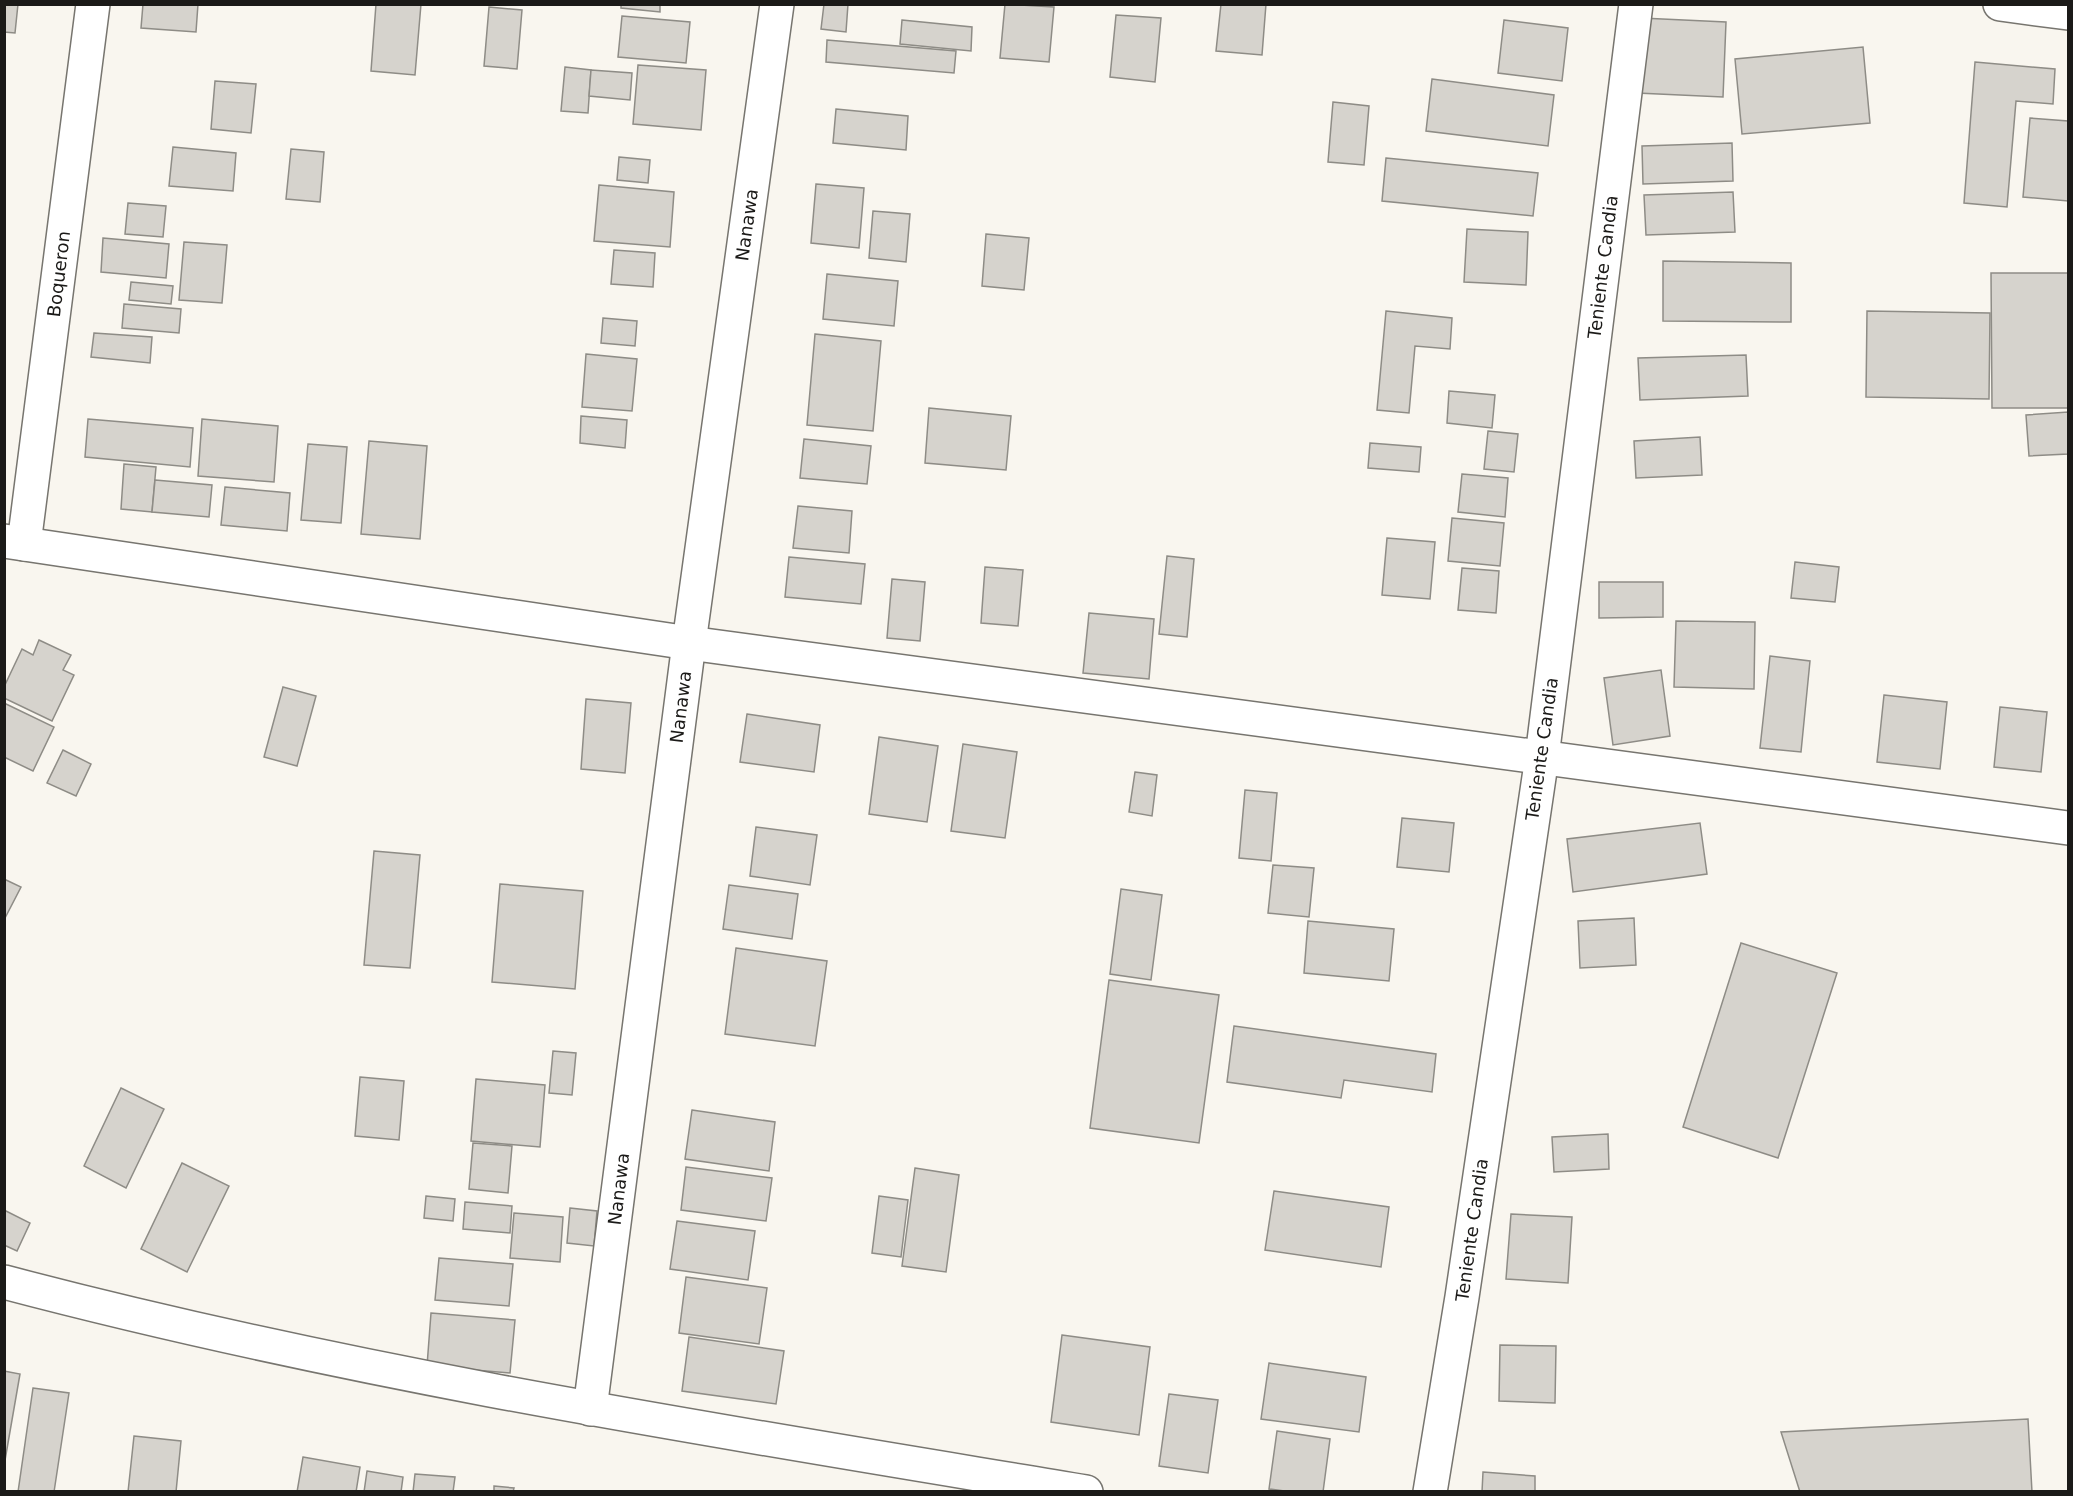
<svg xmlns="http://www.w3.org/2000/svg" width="2073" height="1496" font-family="'DejaVu Sans',sans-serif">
<rect width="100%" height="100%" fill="#f9f6ef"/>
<g fill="#d6d3cd" stroke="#8e8c86" stroke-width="1.5">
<path d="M 4,4 L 18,4 L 15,33 L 4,32 Z"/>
<path d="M 143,4 L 198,4 L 196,32 L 141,28 Z"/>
<path d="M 376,4 L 421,4 L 415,75 L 371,71 Z"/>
<path d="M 621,4 L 660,4 L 660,12 L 621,8 Z"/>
<path d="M 824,4 L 848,4 L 846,32 L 821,29 Z"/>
<path d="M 1005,4 L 1054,7 L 1049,62 L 1000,58 Z"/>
<path d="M 1221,4 L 1266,4 L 1262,55 L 1216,51 Z"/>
<path d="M 489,7 L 522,10 L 517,69 L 484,66 Z"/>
<path d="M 1116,15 L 1161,18 L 1155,82 L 1110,77 Z"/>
<path d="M 622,16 L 690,22 L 686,63 L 618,57 Z"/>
<path d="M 1641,18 L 1726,22 L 1723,97 L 1637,93 Z"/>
<path d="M 902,20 L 972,27 L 971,51 L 900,44 Z"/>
<path d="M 1504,20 L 1568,28 L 1562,81 L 1498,73 Z"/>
<path d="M 827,40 L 956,51 L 954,73 L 826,62 Z"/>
<path d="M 1863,47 L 1870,123 L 1742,134 L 1735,59 Z"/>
<path d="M 1975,62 L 2055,69 L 2053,104 L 2016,101 L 2007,207 L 1964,203 Z"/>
<path d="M 638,65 L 706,70 L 701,130 L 633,124 Z"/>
<path d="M 565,67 L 591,70 L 588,113 L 561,111 Z"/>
<path d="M 591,70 L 632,73 L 630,100 L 589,96 Z"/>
<path d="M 1432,79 L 1554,95 L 1548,146 L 1426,131 Z"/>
<path d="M 215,81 L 256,84 L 251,133 L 211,129 Z"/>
<path d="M 1333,102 L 1369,106 L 1364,165 L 1328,162 Z"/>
<path d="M 836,109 L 908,116 L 906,150 L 833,143 Z"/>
<path d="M 2030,118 L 2068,121 L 2068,201 L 2023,197 Z"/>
<path d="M 1732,143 L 1733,181 L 1643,184 L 1642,146 Z"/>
<path d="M 173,147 L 236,153 L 233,191 L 169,186 Z"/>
<path d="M 291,149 L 324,152 L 320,202 L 286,199 Z"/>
<path d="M 619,157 L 650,160 L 648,183 L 617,180 Z"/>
<path d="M 1386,158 L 1538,173 L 1533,216 L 1382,201 Z"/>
<path d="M 816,184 L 864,188 L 859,248 L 811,243 Z"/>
<path d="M 599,185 L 674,192 L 670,247 L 594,241 Z"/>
<path d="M 1733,192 L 1735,232 L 1646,235 L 1644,195 Z"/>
<path d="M 128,203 L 166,206 L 163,237 L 125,234 Z"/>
<path d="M 873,211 L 910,214 L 906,262 L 869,258 Z"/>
<path d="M 1467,229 L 1528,232 L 1526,285 L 1464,282 Z"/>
<path d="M 986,234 L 1029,238 L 1024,290 L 982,286 Z"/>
<path d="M 103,238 L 169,244 L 166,278 L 101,272 Z"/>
<path d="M 184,242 L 227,245 L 222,303 L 179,300 Z"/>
<path d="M 614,250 L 655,253 L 653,287 L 611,284 Z"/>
<path d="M 1663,261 L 1791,263 L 1791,322 L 1663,321 Z"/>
<path d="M 1991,273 L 2068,273 L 2068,408 L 1992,408 Z"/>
<path d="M 827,274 L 898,281 L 894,326 L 823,319 Z"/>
<path d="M 131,282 L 173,286 L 171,304 L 129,300 Z"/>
<path d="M 124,304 L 181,309 L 179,333 L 122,328 Z"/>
<path d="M 1386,311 L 1452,318 L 1450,349 L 1415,346 L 1409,413 L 1377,410 Z"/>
<path d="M 1867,311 L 1990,313 L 1989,399 L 1866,397 Z"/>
<path d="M 603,318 L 637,321 L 635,346 L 601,343 Z"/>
<path d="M 94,333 L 152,337 L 150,363 L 91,357 Z"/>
<path d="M 815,334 L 881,341 L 873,431 L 807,425 Z"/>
<path d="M 586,354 L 637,359 L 632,411 L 582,407 Z"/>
<path d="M 1746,355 L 1748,396 L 1640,400 L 1638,358 Z"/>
<path d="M 1449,391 L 1495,395 L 1492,428 L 1447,423 Z"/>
<path d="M 929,408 L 1011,416 L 1006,470 L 925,463 Z"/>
<path d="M 2068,412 L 2068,454 L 2029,456 L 2026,415 Z"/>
<path d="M 581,416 L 627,420 L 625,448 L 580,443 Z"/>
<path d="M 88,419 L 193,428 L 190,467 L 85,457 Z"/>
<path d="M 202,419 L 278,426 L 274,482 L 198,476 Z"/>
<path d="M 1488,431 L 1518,434 L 1514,472 L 1484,469 Z"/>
<path d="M 1700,437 L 1702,475 L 1636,478 L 1634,441 Z"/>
<path d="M 804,439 L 871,446 L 867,484 L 800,478 Z"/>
<path d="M 369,441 L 427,446 L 420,539 L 361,534 Z"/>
<path d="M 1370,443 L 1421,447 L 1419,472 L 1368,468 Z"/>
<path d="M 308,444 L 347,447 L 341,523 L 301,520 Z"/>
<path d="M 124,464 L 156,467 L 152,512 L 121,509 Z"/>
<path d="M 1462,474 L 1508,478 L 1505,517 L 1458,512 Z"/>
<path d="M 155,480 L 212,485 L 209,517 L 152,512 Z"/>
<path d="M 225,487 L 290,493 L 287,531 L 221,525 Z"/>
<path d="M 798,506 L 852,511 L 849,553 L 793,548 Z"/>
<path d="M 1452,518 L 1504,523 L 1500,566 L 1448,561 Z"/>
<path d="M 1387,538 L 1435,542 L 1430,599 L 1382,595 Z"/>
<path d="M 1167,556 L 1194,559 L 1187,637 L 1159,634 Z"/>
<path d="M 789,557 L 865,564 L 861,604 L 785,597 Z"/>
<path d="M 1795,562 L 1839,567 L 1835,602 L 1791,598 Z"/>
<path d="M 985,567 L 1023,570 L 1018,626 L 981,623 Z"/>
<path d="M 1462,568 L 1499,571 L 1496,613 L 1458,610 Z"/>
<path d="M 892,579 L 925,582 L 920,641 L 887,638 Z"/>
<path d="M 1599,582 L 1663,582 L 1663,617 L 1599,618 Z"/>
<path d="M 1089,613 L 1154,619 L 1149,679 L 1083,673 Z"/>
<path d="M 1676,621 L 1755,622 L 1754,689 L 1674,687 Z"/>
<path d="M 39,640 L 71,655 L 63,670 L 74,675 L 52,721 L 4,698 L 4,687 L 22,649 L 33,655 Z"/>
<path d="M 1770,656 L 1810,661 L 1801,752 L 1760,748 Z"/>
<path d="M 1661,670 L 1670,736 L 1613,745 L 1604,678 Z"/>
<path d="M 283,687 L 316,696 L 297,766 L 264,757 Z"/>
<path d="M 1884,695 L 1947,702 L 1940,769 L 1877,762 Z"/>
<path d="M 586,699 L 631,703 L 625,773 L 581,769 Z"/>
<path d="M 4,703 L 54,727 L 33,771 L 4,757 Z"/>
<path d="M 2000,707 L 2047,712 L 2041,772 L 1994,767 Z"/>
<path d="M 747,714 L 820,725 L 814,772 L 740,762 Z"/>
<path d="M 879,737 L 938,746 L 927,822 L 869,814 Z"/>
<path d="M 963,744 L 1017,752 L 1005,838 L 951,831 Z"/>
<path d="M 63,750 L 91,764 L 76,796 L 47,783 Z"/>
<path d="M 1135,772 L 1157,775 L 1152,816 L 1129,812 Z"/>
<path d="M 1245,790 L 1277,793 L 1271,861 L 1239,858 Z"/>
<path d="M 1402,818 L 1454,823 L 1449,872 L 1397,867 Z"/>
<path d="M 1700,823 L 1707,874 L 1573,892 L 1567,839 Z"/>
<path d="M 756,827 L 817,835 L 810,885 L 750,876 Z"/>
<path d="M 374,851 L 420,855 L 410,968 L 364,965 Z"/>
<path d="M 1273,865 L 1314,868 L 1309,917 L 1268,913 Z"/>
<path d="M 4,879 L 21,887 L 4,920 Z"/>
<path d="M 500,884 L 583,891 L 575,989 L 492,982 Z"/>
<path d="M 729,885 L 798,894 L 792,939 L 723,929 Z"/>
<path d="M 1121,889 L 1162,895 L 1151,980 L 1110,974 Z"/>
<path d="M 1634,918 L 1636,965 L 1580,968 L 1578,921 Z"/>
<path d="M 1308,921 L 1394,929 L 1389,981 L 1304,973 Z"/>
<path d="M 1741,943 L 1837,973 L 1778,1158 L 1683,1127 Z"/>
<path d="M 736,948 L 827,961 L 815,1046 L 725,1034 Z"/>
<path d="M 1109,980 L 1219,995 L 1199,1143 L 1090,1128 Z"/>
<path d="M 1234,1026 L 1436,1054 L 1432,1092 L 1344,1080 L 1341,1098 L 1227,1082 Z"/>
<path d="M 553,1051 L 576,1053 L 572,1095 L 549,1093 Z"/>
<path d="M 360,1077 L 404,1081 L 399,1140 L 355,1136 Z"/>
<path d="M 476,1079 L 545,1085 L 540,1147 L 471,1141 Z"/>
<path d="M 121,1088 L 164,1109 L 126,1188 L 84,1166 Z"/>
<path d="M 692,1110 L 775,1122 L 769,1171 L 685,1159 Z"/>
<path d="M 1608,1134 L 1609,1169 L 1554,1172 L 1552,1137 Z"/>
<path d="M 473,1143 L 512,1146 L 508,1193 L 469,1189 Z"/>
<path d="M 182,1163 L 229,1186 L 187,1272 L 141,1249 Z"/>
<path d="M 686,1167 L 772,1178 L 766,1221 L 681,1210 Z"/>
<path d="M 915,1168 L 959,1175 L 946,1272 L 902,1266 Z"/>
<path d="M 1274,1191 L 1389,1207 L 1381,1267 L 1265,1250 Z"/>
<path d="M 426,1196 L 455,1199 L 453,1221 L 424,1218 Z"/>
<path d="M 879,1196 L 908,1200 L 901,1257 L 872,1253 Z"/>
<path d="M 465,1202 L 512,1206 L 510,1233 L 463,1229 Z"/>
<path d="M 570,1208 L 597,1211 L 594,1246 L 567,1243 Z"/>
<path d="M 4,1210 L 30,1223 L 17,1251 L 4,1245 Z"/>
<path d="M 514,1213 L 563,1217 L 560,1262 L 510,1258 Z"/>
<path d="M 1511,1214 L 1572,1217 L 1568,1283 L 1506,1279 Z"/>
<path d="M 677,1221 L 755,1231 L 748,1280 L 670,1269 Z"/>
<path d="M 439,1258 L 513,1264 L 509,1306 L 435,1300 Z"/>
<path d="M 686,1277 L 767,1288 L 759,1344 L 679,1333 Z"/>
<path d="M 431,1313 L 515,1320 L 510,1373 L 427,1366 Z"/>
<path d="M 1062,1335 L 1150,1347 L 1139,1435 L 1051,1422 Z"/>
<path d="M 689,1337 L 784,1351 L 776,1404 L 682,1391 Z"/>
<path d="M 1500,1345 L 1556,1346 L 1555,1403 L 1499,1401 Z"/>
<path d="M 1269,1363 L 1366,1377 L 1359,1432 L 1261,1419 Z"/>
<path d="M 4,1371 L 20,1374 L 4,1466 Z"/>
<path d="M 33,1388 L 69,1393 L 54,1492 L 18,1492 Z"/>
<path d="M 1169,1394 L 1218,1400 L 1208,1473 L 1159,1466 Z"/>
<path d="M 2028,1419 L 2032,1492 L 1800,1492 L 1781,1432 Z"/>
<path d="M 1277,1431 L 1330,1439 L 1323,1492 L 1292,1492 L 1269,1489 Z"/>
<path d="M 134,1436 L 181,1441 L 176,1492 L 128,1492 Z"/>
<path d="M 303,1457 L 360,1467 L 356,1492 L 297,1492 Z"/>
<path d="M 367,1471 L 403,1477 L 401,1492 L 364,1492 Z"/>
<path d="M 1483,1472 L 1535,1476 L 1535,1492 L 1482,1492 Z"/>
<path d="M 415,1474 L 455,1477 L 453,1492 L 413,1492 Z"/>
<path d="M 494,1486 L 514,1488 L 513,1492 L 494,1492 Z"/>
</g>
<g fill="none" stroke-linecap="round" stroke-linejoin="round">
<g stroke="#77756f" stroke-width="36">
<g id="minor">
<path d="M 2000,4 L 2068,13"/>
<path d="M 4,541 L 689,643 L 2068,828"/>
<path d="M 24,544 L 93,4"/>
<path d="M 4,1282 C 360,1376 724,1432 1086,1492"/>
<path d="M 590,1409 L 689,643 L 777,4"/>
<path d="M 1430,1492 L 1462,1297 L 1542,757 L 1636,4"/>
</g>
</g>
<use href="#minor" stroke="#fff" stroke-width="33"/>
</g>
<g text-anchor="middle" stroke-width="5" stroke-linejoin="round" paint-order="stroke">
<g font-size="18" fill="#1b1a18" stroke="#fff">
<text transform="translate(747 225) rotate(-82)" y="6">Nanawa</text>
<text transform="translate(1603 267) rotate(-83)" y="6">Teniente Candia</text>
<text transform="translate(59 274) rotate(-83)" y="6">Boqueron</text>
<text transform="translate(681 707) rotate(-83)" y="6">Nanawa</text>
<text transform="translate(1542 749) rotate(-82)" y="6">Teniente Candia</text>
<text transform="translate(619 1189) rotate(-83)" y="6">Nanawa</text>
<text transform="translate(1472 1230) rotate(-82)" y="6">Teniente Candia</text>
</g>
</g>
<rect width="2073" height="1496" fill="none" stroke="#1b1a18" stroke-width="12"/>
</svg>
